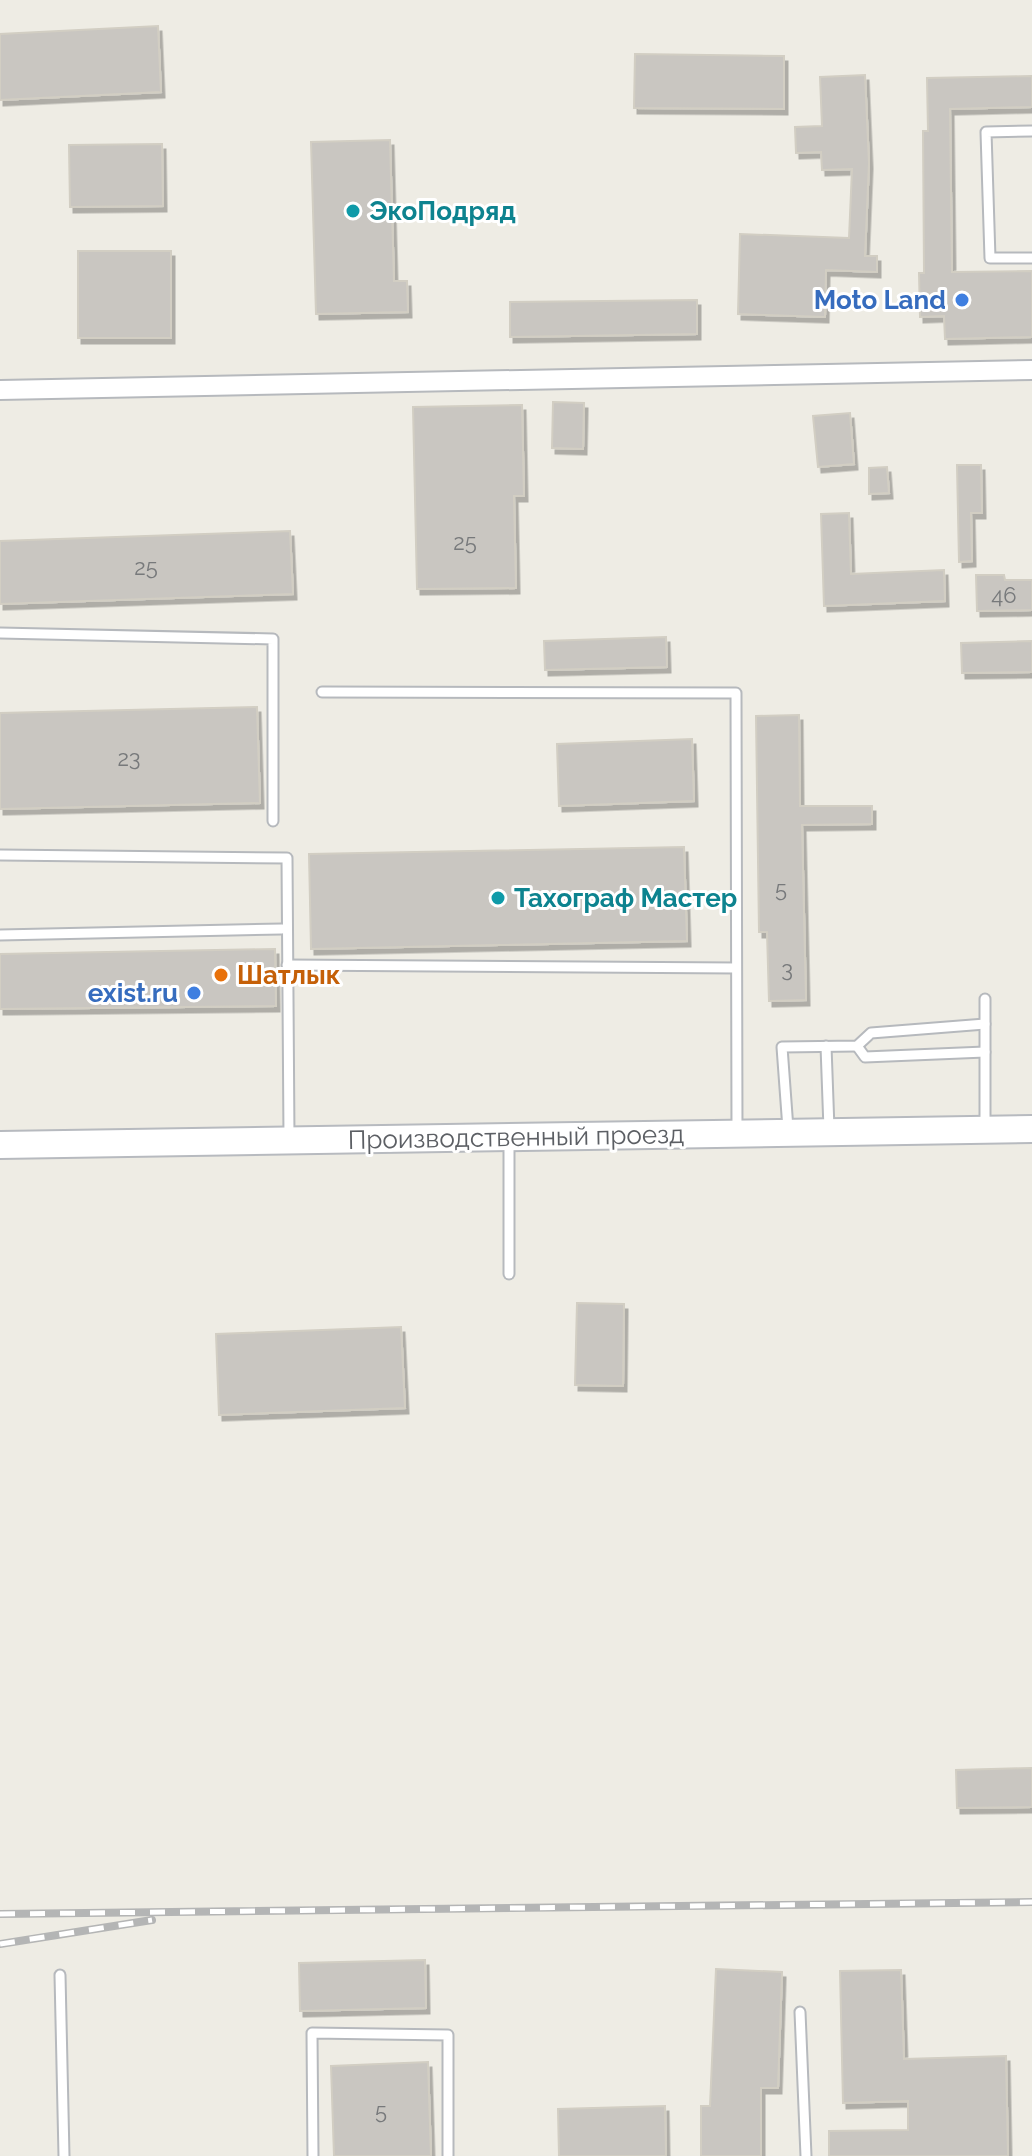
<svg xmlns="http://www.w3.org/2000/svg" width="1032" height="2156" font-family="Raleway,sans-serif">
<defs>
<filter id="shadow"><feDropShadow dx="3.5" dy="5.5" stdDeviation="0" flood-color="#0004"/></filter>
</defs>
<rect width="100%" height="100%" fill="#eeece4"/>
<g fill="#c9c6c1" stroke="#d2cec3" stroke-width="2" filter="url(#shadow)">
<path d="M 158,26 L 161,92 L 0,100 L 0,34 Z"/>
<path d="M 635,54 L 784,56 L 784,109 L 634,108 Z"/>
<path d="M 865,75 L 869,163 L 865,256 L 877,256 L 877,272 L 826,270 L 825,317 L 738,314 L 740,234 L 849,238 L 852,169 L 822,170 L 821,152 L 796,153 L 795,127 L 822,126 L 820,77 Z"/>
<path d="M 1032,76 L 1032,107 L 950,109 L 952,272 L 1032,271 L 1032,337 L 945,339 L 944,316 L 920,317 L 919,273 L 924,273 L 923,131 L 928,131 L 927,78 Z"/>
<path d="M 390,140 L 394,281 L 407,281 L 408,312 L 316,314 L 311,142 Z"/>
<path d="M 162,144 L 163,206 L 70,207 L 69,145 Z"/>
<rect x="78" y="251" width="93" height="87"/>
<path d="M 697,300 L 697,334 L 510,337 L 510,302 Z"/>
<path d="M 553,402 L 584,403 L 583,449 L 552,448 Z"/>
<path d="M 522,405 L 524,496 L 514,496 L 516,588 L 417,589 L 413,407 Z"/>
<path d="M 850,413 L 854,464 L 818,467 L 813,416 Z"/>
<path d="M 957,465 L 981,465 L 982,513 L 971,513 L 972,561 L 959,562 Z"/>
<path d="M 887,467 L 889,493 L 869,494 L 869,468 Z"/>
<path d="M 849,513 L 851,574 L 944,570 L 945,601 L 824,606 L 821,514 Z"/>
<path d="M 290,531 L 293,594 L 0,604 L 0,541 Z"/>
<path d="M 976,575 L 1004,575 L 1005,580 L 1032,580 L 1032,610 L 977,611 Z"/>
<path d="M 666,637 L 667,667 L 545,670 L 544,641 Z"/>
<path d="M 1032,641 L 1032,672 L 962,673 L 961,643 Z"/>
<path d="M 257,707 L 260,803 L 0,809 L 0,713 Z"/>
<path d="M 799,715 L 800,806 L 872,806 L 872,824 L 802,825 L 806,1000 L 769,1001 L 767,932 L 759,932 L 756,716 Z"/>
<path d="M 692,739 L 694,801 L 559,806 L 557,744 Z"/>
<path d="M 684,847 L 687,941 L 311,949 L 309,854 Z"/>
<path d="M 275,949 L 276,1006 L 0,1009 L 0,954 Z"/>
<path d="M 577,1303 L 624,1304 L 623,1386 L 575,1385 Z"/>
<path d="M 401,1327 L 405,1408 L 219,1415 L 216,1334 Z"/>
<path d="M 1032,1768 L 1032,1807 L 957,1808 L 956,1770 Z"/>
<path d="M 425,1960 L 426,2008 L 300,2011 L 299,1963 Z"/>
<path d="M 716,1969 L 782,1972 L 778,2088 L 761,2088 L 761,2156 L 701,2156 L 701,2106 L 710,2106 Z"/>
<path d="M 901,1970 L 904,2059 L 1006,2056 L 1008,2156 L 829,2156 L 829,2131 L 908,2130 L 908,2101 L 843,2103 L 840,1971 Z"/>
<path d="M 428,2062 L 431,2156 L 334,2156 L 331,2066 Z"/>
<path d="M 665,2106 L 666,2156 L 559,2156 L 558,2109 Z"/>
</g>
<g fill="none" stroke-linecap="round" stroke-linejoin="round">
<g stroke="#b6b9bd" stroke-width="13">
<g id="lane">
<path d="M 1032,131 L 986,132 L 990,258 L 1032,258"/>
<path d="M 0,633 L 273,639 L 273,821"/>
<path d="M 322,692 L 736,693 L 737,1130"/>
<path d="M 0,855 L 287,858 L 289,1137"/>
<path d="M 0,935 L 282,929"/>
<path d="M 287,965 L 736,968"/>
<path d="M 826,1046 L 829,1129"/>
<path d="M 857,1046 L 865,1057 L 985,1052"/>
<path d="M 985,1126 L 985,999"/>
<path d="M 788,1129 L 782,1047 L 857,1046 L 871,1033 L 985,1024"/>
<path d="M 509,1274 L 509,1141"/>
<path d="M 60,1975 L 64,2156"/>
<path d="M 800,2012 L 806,2156"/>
<path d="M 313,2156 L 312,2033 L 448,2035 L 448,2156"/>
</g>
</g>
<g stroke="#b6b9bd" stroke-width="22">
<path id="street" d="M 0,390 L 1032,370"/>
</g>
<g stroke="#b7babf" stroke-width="30">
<path id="secondary" d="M 0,1145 L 1032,1129"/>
</g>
<use href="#lane" stroke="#fff" stroke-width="9"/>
<use href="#street" stroke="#fff" stroke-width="18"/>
<use href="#secondary" stroke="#fff" stroke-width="26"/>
<g stroke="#b4b5b5" stroke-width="8">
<g id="rail">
<path d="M 0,1914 L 1032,1902"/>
<path d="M 0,1944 L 152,1920"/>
</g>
</g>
<use href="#rail" stroke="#fff" stroke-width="5" stroke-dasharray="15" stroke-linecap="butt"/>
</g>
<g fill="#0f9aa8" stroke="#fff" stroke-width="3">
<circle cx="353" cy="211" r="8"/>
<circle cx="498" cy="898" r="8"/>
</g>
<g fill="#3f7fe0" stroke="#fff" stroke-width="3">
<circle cx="962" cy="300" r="8"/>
<circle cx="194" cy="993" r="8"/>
</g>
<circle fill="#e8710a" stroke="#fff" stroke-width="3" cx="221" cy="975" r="8"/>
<g text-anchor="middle" stroke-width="6" stroke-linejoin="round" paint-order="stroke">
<g font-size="22" fill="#77797b">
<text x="465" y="550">25</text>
<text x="146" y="575">25</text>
<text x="1004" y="603">46</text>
<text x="129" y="766">23</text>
<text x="781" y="897">5</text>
<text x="787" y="977">3</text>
<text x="381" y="2119">5</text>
</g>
<g font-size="26" font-weight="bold" fill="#0d838f" stroke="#fff" text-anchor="start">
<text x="369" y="220">ЭкоПодряд</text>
<text x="514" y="907">Тахограф Мастер</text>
</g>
<g font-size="26" font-weight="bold" fill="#366cbe" stroke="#fff" text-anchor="end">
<text x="946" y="309">Moto Land</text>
<text x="178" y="1002">exist.ru</text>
</g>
<g font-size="26" font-weight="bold" fill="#c56008" stroke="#fff" text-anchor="start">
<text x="237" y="984">Шатлык</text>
</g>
<g font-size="26" fill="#5c5f64" stroke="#fff">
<text transform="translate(516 1137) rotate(-1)" y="9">Производственный проезд</text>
</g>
</g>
</svg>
